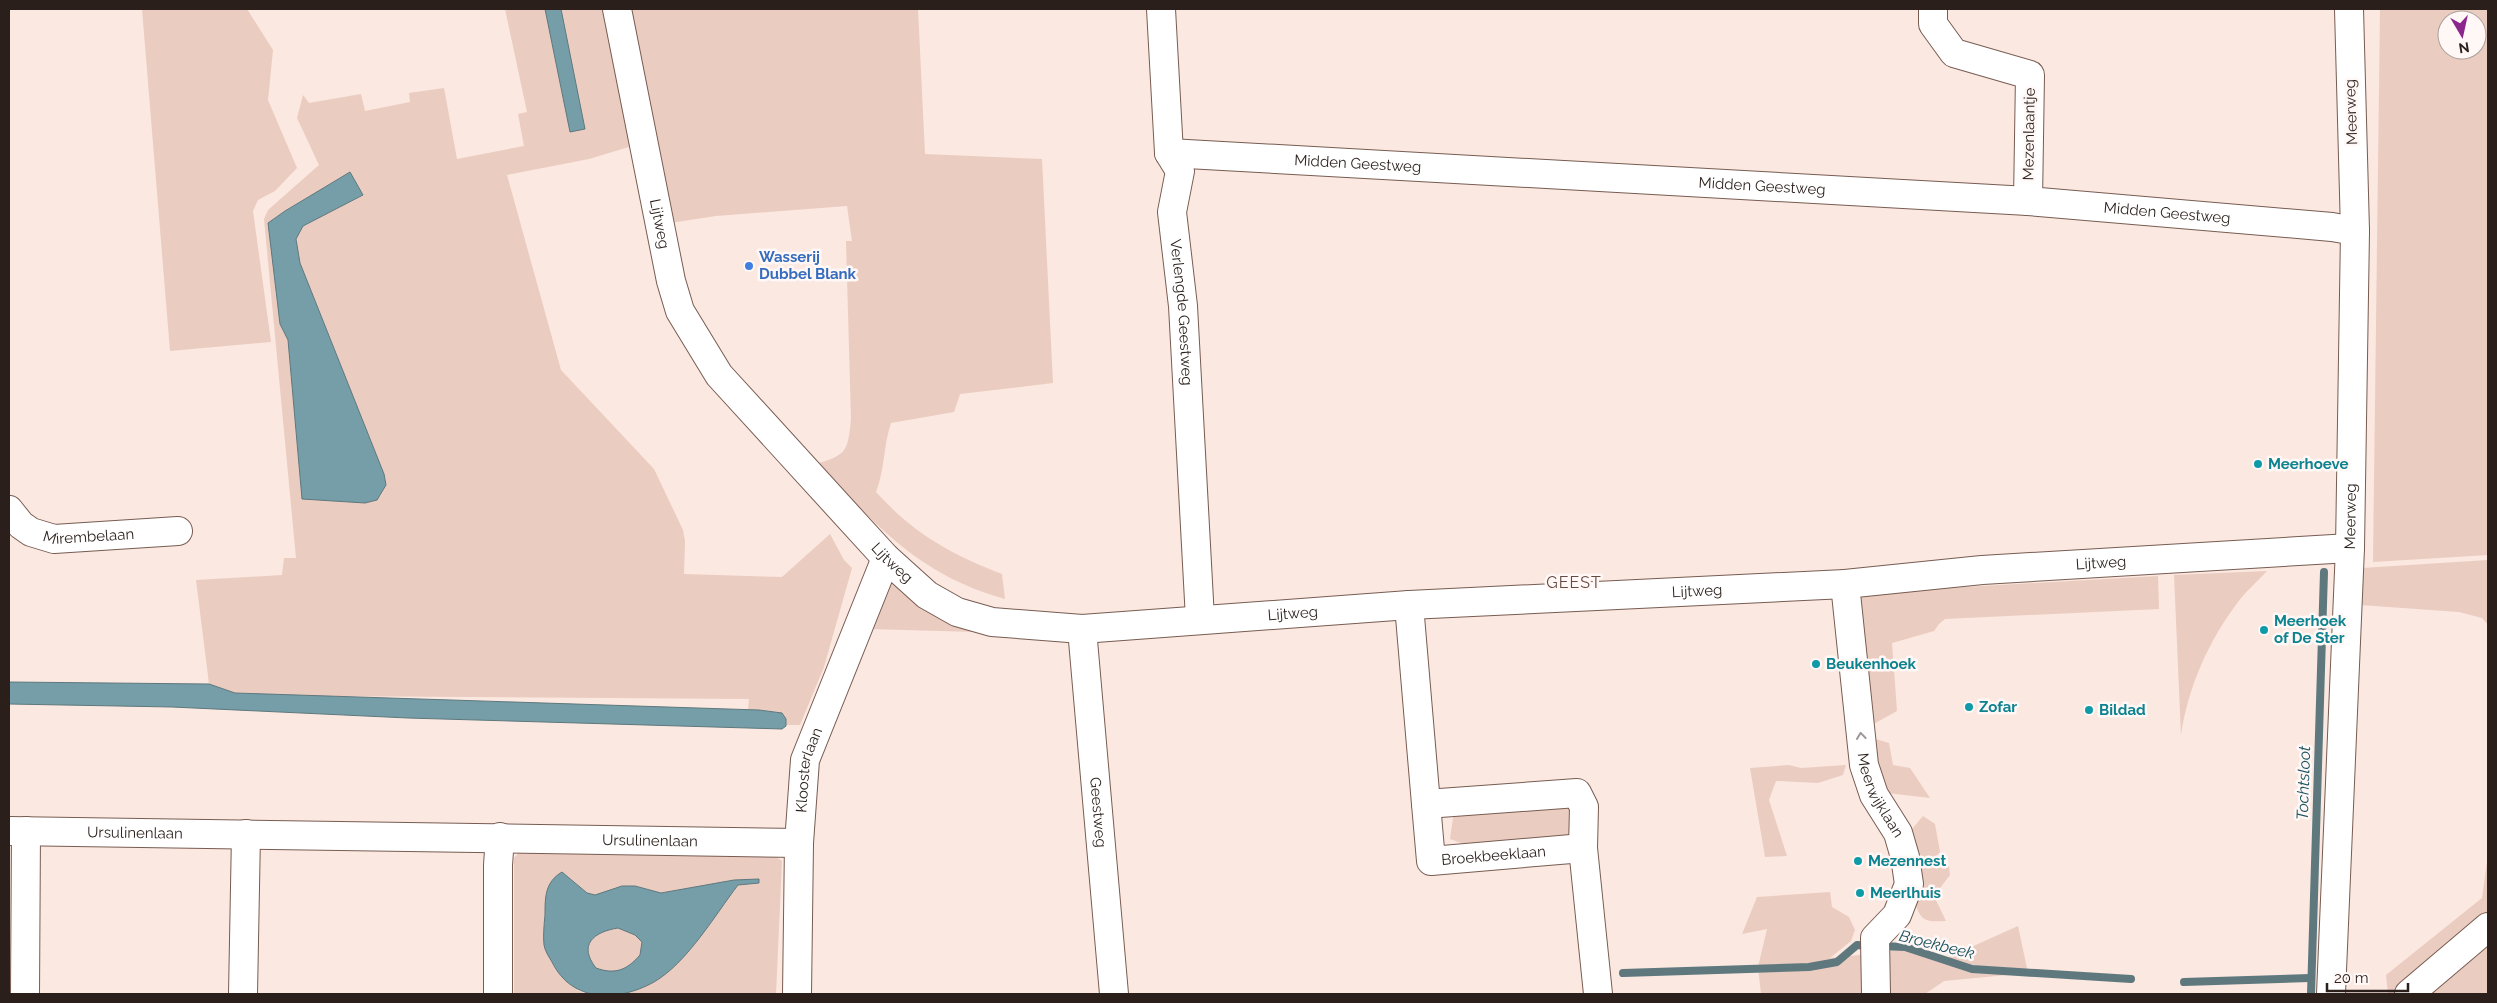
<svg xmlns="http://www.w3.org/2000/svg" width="2497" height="1003" font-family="Raleway,sans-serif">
<rect width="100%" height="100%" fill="#fbe8e0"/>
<g fill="#ebccc0" fill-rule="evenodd">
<path d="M 142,9 L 247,9 L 273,50 L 268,100 L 297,168 L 275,191 L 258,200 L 253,211 L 271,342 L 170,351 Z"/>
<path d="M 505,9 L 545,9 L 570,132 L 584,129 L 561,9 L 606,9 L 632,146 L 589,159 L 507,175 L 561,370 L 654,469 L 683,530 L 685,541 L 684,574 L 782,577 L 830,534 L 844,560 L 852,568 L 824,667 L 800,725 L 786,725 L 786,719 L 759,710 L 748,710 L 749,699 L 311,696 L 235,693 L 209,684 L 196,580 L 282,575 L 284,558 L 296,558 L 264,219 L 268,210 L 319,165 L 297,118 L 303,95 L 309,103 L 361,94 L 365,111 L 410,102 L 409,93 L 444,88 L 457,159 L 524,146 L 518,114 L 527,112 ZM 350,172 L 362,196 L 303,226 L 296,238 L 300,263 L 384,474 L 302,499 L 288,340 L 268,223 L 285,211 Z"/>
<path d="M 630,9 L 918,9 L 925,154 L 1042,159 L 1053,383 L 960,394 L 954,412 L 891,423 C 883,447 885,469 876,492 C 913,533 950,554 1002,574 L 1005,599 C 921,576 875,526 819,463 C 848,455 848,448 851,419 L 846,241 L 852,241 L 847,206 L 716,216 L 670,223 Z"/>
<path d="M 2380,9 L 2488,9 L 2488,555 L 2373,562 ZM 2447,20 L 2477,20 L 2477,50 L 2447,50 Z"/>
<path d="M 2488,560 L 2488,625 L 2482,618 L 2459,612 L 2360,605 L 2362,568 Z"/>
<path d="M 2267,571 C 2258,581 2246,591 2238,602 C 2209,640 2188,687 2181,735 L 2174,575 Z"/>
<path d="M 886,574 L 976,632 L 868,629 Z"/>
<path d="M 2158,576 L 2159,609 L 1945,619 L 1939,624 L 1934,631 L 1892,643 L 1897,711 L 1868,727 L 1860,593 Z"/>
<path d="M 1872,738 L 1889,743 L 1893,765 L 1910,768 L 1930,798 L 1887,793 L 1876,786 Z"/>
<path d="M 1789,765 L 1801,768 L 1846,765 L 1843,775 L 1818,783 L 1776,781 L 1769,800 L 1787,856 L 1765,857 L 1750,768 Z"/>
<path d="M 1569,806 L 1576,816 L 1573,832 L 1562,838 L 1464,844 L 1450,839 L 1454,811 Z"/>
<path d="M 1923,816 L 1935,824 L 1940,852 L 1936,857 L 1949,866 L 1950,875 L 1934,896 L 1946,921 C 1939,921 1928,923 1922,917 C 1910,905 1911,857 1910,838 L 1912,829 Z"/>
<path d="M 521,850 L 775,856 L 782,861 L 776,994 L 615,994 L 632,990 L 690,948 L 738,885 L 758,883 L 758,879 L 734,880 L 661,893 L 635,886 L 623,886 L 595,895 L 587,893 L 562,872 L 577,990 L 586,994 L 514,994 L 514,858 Z"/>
<path d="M 2488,855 L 2488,994 L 2388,994 L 2386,975 L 2482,898 Z"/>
<path d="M 1830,892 L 1832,907 L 1849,917 L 1855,930 L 1851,941 L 1830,958 L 1869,954 L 1869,994 L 1761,994 L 1758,967 L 1767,929 L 1742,934 L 1757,897 Z"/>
<path d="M 2018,926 L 2028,973 L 1944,981 L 1925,994 L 1885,994 L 1882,960 L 1907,933 L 1940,961 Z"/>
<path d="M 618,928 L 635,935 L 642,942 C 645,957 629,969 616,972 C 609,973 602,970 596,968 C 578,945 593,932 618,928 Z"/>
</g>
<g fill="#759ea8" stroke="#5e787e" fill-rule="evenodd">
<path d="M 545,9 L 561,9 L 585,129 L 570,132 Z"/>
<path d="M 350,172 L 363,195 L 303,226 L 296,239 L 300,263 L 384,474 L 386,485 L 377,500 L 365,503 L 302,499 L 288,340 L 280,324 L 268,223 L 285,211 Z"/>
<path d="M 9,682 L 209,684 L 235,693 L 759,710 L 782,713 L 786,719 L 786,726 L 782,729 L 408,718 L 172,707 L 9,704 Z"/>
<path d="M 562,872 L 587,893 L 595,895 L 622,886 L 635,886 L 661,893 L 734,880 L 759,879 L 759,883 L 738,885 C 715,915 687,963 654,982 C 618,1002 572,1003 552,962 C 549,957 545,951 544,945 C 543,936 544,925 545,915 C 545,897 545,882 562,872 ZM 618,928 L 635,935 L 642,942 L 640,955 C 627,970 615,975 596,968 C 578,945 593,932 618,928 Z"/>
</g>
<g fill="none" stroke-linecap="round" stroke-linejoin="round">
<g stroke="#5e787e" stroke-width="8">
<path d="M 1623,973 L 1809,967 L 1837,962 L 1857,945 L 1905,947 L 1972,969 L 2131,979"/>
<path d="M 2184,982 L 2310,978"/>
<path d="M 2311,994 L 2324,572"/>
</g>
<g stroke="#775c52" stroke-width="30">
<g id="street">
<path id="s1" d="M 617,9 L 671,281 L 680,311 L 719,375 L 886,558 L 927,595 L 957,612 L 992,622 L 1082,629 L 1409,605 L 1845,584 L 1982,570 L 2350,548"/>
<path id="s2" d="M 1161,9 L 1169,153 L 1180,171 L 1172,212 L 1183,306 L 1200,619"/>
<path d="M 1933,9 L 1933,24 L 1954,53 L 2030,75 L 2028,201"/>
<path id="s3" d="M 1169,153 L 2028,201 L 2332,227 L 2355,231"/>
<path id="s4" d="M 9,510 L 21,525 L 31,532 L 54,539 L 178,531"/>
<path id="s5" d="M 1845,584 L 1864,765 L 1874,795 L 1898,833 L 1905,857 L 1909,884 L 1897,915 L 1875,938 L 1876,994"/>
<path d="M 1409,605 L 1426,804 L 1577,793 L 1584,807 L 1583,848 L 1598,994"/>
<path id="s6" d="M 1082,629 L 1114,994"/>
<path id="s7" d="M 1426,804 L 1431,861 L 1583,848"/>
<path id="s8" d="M 9,831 L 799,843"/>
<path d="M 25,994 L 26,831"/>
<path d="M 243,994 L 246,834"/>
<path d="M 498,994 L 498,865 L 500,837"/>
<path id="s9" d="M 797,994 L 799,843 L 805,760 L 886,558"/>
<path id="s10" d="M 2331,994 L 2350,548 L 2355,231 L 2349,9"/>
<path d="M 2409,994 L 2488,927"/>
</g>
</g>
<use href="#street" stroke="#fff" stroke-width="28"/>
</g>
<defs><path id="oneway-chevron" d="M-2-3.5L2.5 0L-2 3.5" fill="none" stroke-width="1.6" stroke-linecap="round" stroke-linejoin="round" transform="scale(1.25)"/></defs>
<use stroke="#9f9a98" href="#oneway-chevron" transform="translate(1861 736) rotate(-96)"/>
<circle fill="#3f7fe0" stroke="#fff8f6" stroke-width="2" cx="749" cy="266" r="5"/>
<g fill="#0f9aa8" stroke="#fff8f6" stroke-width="2">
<circle cx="2258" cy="464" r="5"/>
<circle cx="2264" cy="630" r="5"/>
<circle cx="1816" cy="664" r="5"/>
<circle cx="1969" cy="707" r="5"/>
<circle cx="2089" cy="710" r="5"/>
<circle cx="1858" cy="861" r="5"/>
<circle cx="1860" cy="893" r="5"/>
</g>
<g text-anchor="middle" stroke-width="5" stroke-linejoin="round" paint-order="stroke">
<g font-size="15" fill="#2a1f1b" stroke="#fff8f6">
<text transform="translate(2351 112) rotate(-92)" y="5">Meerweg</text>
<text transform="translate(2029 134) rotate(-89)" y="5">Mezenlaantje</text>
<text dy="5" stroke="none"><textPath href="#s3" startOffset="189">Midden Geestweg</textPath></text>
<text dy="5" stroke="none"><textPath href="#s3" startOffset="594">Midden Geestweg</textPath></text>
<text dy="5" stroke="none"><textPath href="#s3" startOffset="1000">Midden Geestweg</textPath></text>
<text dy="5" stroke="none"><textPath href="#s1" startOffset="219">Lijtweg</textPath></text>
<text dy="5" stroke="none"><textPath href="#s2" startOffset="308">Verlengde Geestweg</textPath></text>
<text dy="5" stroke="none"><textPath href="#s10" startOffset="478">Meerweg</textPath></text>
<text dy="5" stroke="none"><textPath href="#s4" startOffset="90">Mirembelaan</textPath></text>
<text dy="5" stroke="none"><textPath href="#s1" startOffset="639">Lijtweg</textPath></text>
<text dy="5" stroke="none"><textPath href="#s1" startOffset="1869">Lijtweg</textPath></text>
<text dy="5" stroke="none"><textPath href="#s1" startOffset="1464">Lijtweg</textPath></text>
<text dy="5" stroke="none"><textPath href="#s1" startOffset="1059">Lijtweg</textPath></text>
<text dy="5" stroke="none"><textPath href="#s9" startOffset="225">Kloosterlaan</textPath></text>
<text dy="5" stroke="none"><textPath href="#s5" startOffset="216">Meerwijklaan</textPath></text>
<text dy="5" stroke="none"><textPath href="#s6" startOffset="184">Geestweg</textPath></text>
<text dy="5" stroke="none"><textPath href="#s8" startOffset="126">Ursulinenlaan</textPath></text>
<text dy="5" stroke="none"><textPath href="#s8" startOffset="641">Ursulinenlaan</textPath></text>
<text dy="5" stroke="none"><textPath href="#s7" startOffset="120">Broekbeeklaan</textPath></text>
</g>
<g font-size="15" font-weight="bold" fill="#366cbe" stroke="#fff8f6" text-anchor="start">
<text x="759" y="262">Wasserij<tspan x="759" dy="17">Dubbel Blank</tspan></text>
</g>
<g font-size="15" font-weight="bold" fill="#0d838f" stroke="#fff8f6" text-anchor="start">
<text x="2268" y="469">Meerhoeve</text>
<text x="2274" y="626">Meerhoek<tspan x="2274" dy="17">of De Ster</tspan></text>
<text x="1826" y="669">Beukenhoek</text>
<text x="1979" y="712">Zofar</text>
<text x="2099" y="715">Bildad</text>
<text x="1868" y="866">Mezennest</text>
<text x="1870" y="898">Meerlhuis</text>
</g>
<g font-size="16" letter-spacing="1" fill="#644a40" stroke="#fff8f6">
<text x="1574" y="588">GEEST</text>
</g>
<g font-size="16" font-style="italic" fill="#18525e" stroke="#fff8f6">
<text transform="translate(2303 783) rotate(-88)" y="6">Tochtsloot</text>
<text transform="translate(1937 944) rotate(14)" y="6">Broekbeek</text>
</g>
</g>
<rect width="2497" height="1003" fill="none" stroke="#2a1f1b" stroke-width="20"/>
<g transform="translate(2462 35) rotate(171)"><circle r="24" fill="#fff8f6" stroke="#aaa19e"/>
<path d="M0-4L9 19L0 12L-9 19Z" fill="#8b268c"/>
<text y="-8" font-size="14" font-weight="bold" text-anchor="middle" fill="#2a1f1b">N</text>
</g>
<path d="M2327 983v8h81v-8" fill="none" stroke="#2a1f1b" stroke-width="2.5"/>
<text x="2334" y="983" font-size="15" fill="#2a1f1b" stroke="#fff8f6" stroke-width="4" paint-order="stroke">20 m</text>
</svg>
